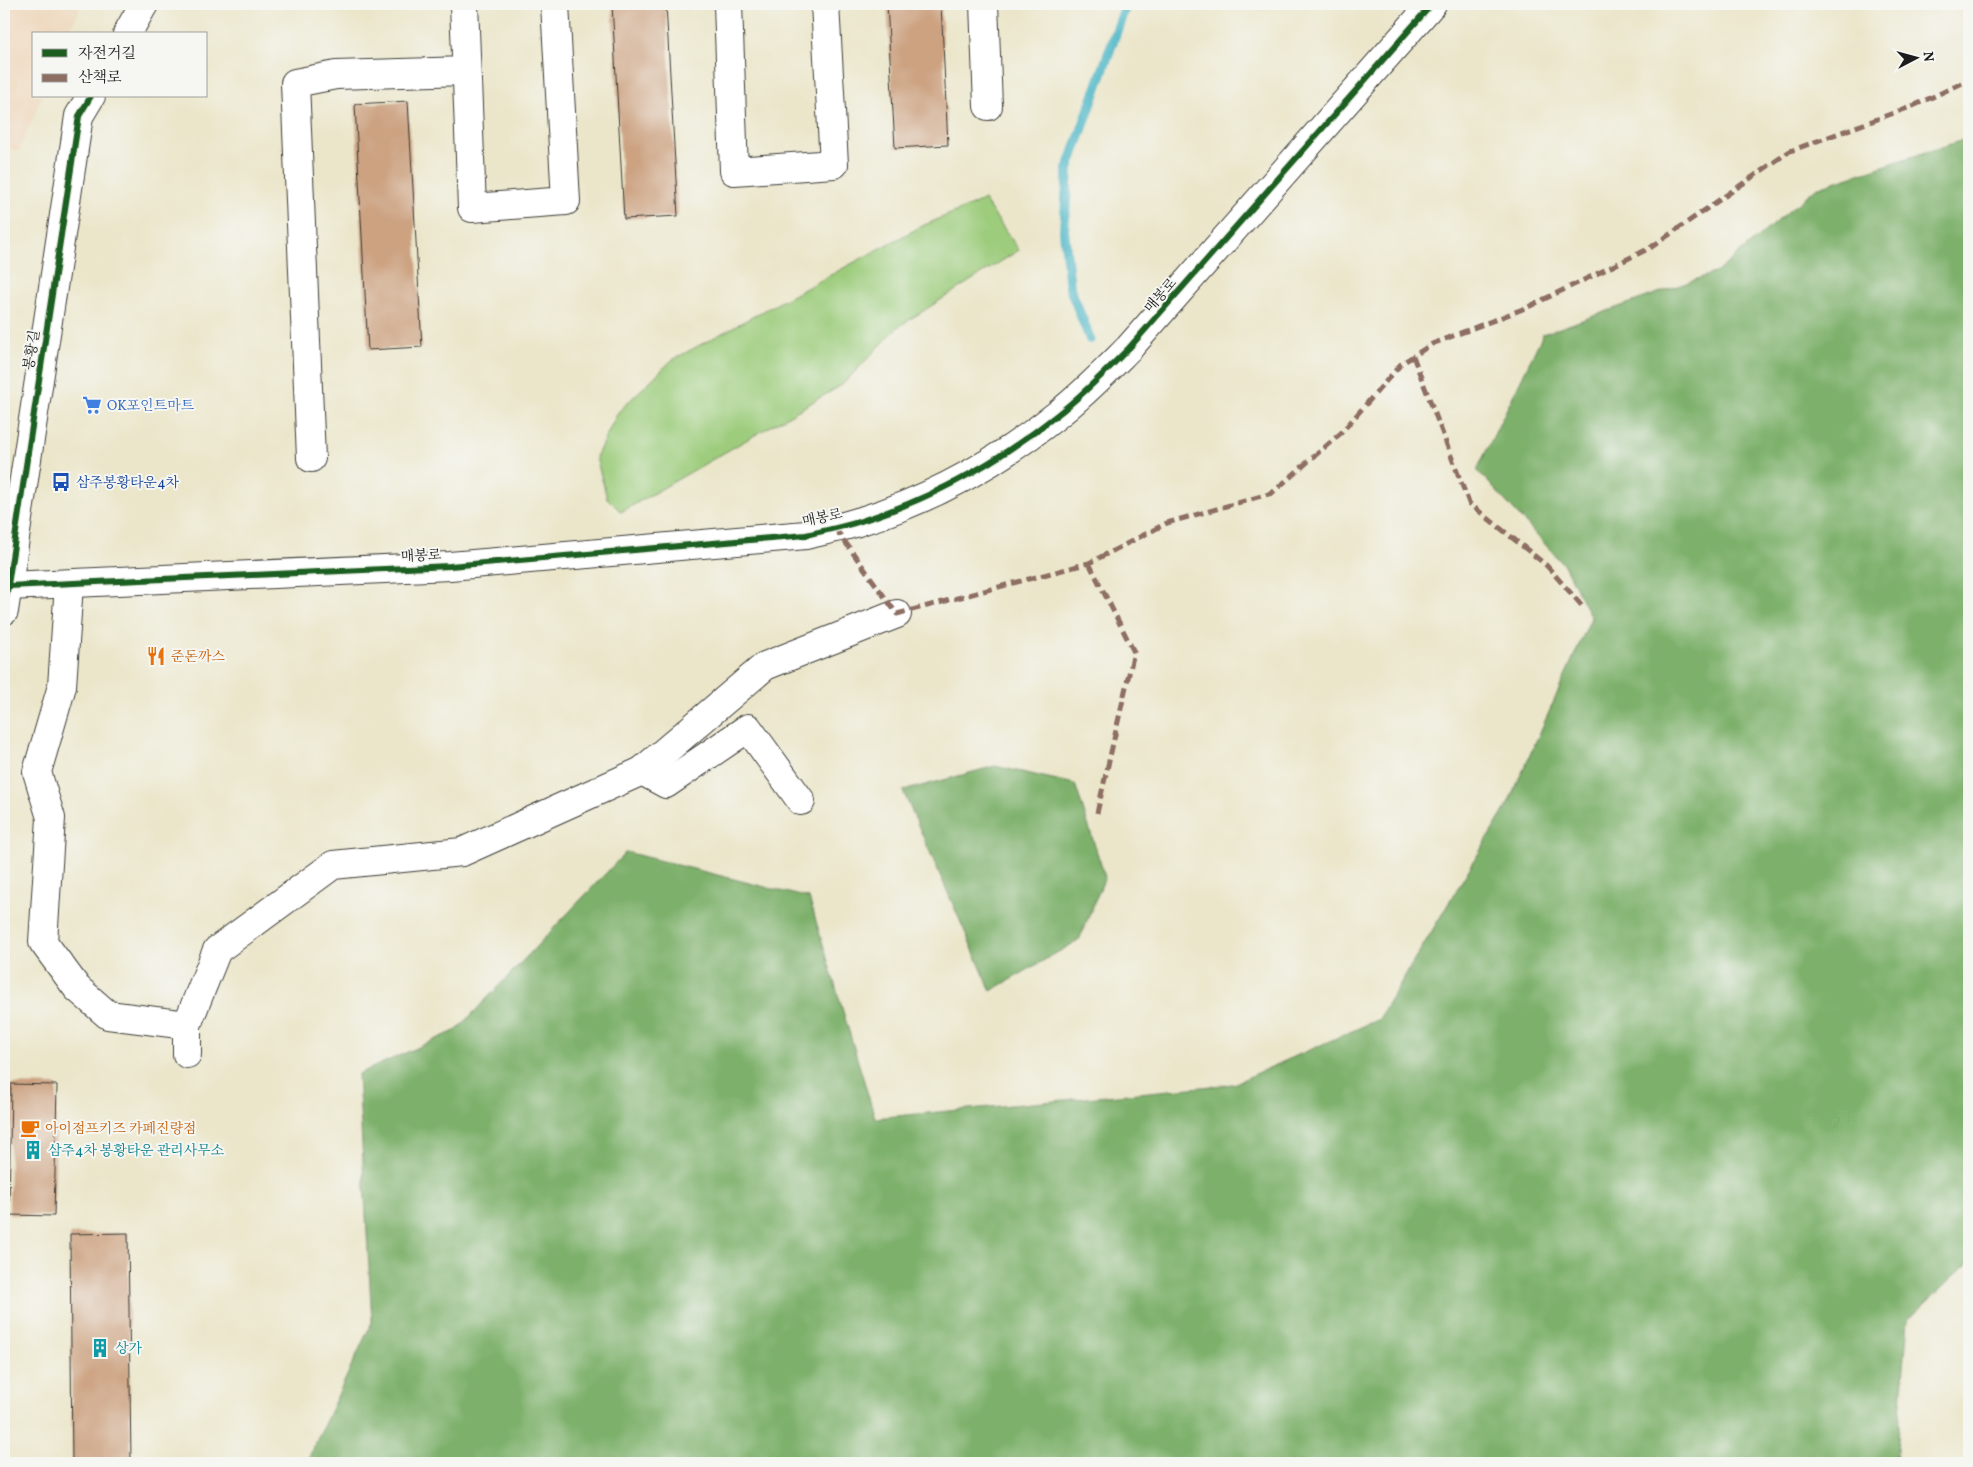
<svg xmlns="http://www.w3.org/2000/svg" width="1973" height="1467" font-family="Vollkorn,'Noto Serif KR',serif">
<rect width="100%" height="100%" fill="#f6f6f2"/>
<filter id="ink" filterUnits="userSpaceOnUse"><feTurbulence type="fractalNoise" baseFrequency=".02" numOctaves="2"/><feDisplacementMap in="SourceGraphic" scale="10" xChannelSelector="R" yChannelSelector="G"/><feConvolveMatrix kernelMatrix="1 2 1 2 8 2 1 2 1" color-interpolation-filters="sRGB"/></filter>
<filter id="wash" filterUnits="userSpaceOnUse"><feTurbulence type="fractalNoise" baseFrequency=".0096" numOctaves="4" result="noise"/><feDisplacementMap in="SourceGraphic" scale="20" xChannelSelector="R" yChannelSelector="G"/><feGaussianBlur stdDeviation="1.12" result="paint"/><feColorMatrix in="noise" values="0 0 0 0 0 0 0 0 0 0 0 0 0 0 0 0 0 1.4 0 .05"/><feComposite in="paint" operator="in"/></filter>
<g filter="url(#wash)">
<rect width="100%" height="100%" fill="#ebe6ca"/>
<path fill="#eed7bb" d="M 4,4 L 82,4 L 68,34 L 34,34 L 34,96 L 42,96 L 19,151 L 4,148 Z"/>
<path fill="#9ccc7b" stroke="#5c744c" d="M 984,200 L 1019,250 L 898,327 L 842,385 L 621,512 L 607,498 L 596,457 L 618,412 L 672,360 L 922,226 Z"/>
<g fill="#7db06b" stroke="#4c6644">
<path d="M 1969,138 L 1969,1262 L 1908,1320 L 1896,1463 L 309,1463 L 307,1461 L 372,1322 L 358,1074 L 457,1030 L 626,852 L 809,898 L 875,1118 L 1233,1084 L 1379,1019 L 1507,806 L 1591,618 L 1564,565 L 1477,470 L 1543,334 L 1717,272 L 1816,188 Z"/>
<path d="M 995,766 L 1075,784 L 1105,877 L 1079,940 L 991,991 L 903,791 Z"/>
</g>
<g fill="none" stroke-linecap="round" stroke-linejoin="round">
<path stroke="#49b5c6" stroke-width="10" d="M 1090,339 L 1070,288 L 1064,231 L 1068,169 L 1126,4"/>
</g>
<g id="blocks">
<g fill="#cca281">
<path d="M 612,4 L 666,4 L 678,216 L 624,219 Z"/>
<path d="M 887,4 L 941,4 L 948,145 L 895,148 Z"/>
<path d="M 408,101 L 422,347 L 368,350 L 355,104 Z"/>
<path d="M 11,1084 L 57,1085 L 54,1216 L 9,1215 Z"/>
<path d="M 128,1233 L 131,1462 L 72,1463 L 70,1234 Z"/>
</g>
</g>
</g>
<g filter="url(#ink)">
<use href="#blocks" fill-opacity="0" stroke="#3b3a36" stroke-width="1"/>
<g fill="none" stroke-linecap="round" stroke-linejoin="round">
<g stroke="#3b3a36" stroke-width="30">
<g id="minor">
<path d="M 464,4 L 472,208 L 566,201 L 555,4"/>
<path d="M 728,4 L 734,171 L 834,164 L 825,4"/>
<path d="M 984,4 L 988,106"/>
<path d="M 127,34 L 144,4"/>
<path d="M 311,458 L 295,83 L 336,75 L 466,71"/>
<path d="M 69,584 L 62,686 L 37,772 L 51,818 L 43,942 L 77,988 L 108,1015 L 187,1025"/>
<path d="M 8,586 L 450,566 L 806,535 C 825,530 844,527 861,521 C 932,499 999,461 1057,415 C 1083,395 1106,371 1129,348 L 1432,4"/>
<path d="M 4,611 L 79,116 L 91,96"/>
<path d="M 642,771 L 666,784 L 748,728 L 801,801"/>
<path d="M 187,1054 L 187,1025 L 217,950 L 333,865 L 462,852 L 642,771 L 765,666 L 897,614"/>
</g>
</g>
<use href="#minor" stroke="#fff" stroke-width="28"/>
<g stroke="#8d6e63" stroke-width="5" stroke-dasharray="10 5" stroke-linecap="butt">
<path d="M 1413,356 L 1469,503 L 1546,565 L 1583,607"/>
<path d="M 835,528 L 897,614 L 1089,563 L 1167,523 L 1272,493 L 1341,433 L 1401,364 L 1432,344 L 1528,307 L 1650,248 L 1790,151 L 1913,106 L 1969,80"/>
<path d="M 1089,563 L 1134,652 L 1097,813"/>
</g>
<g stroke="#f6f6f2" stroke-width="9">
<g id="cycleway">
<path d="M 8,586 L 450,566 L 806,535 C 825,530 844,527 861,521 C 932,499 999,461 1057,415 C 1083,395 1106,371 1129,348 L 1432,4"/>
<path d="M 4,611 L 79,116 L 91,96"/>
</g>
</g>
<use href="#cycleway" stroke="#1b5e20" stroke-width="6"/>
</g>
</g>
<defs>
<g id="supermarket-bare" transform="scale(1.5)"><path d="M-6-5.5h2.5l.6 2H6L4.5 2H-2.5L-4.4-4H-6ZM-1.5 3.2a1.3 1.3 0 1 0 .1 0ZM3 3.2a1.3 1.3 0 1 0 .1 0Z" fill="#3f7fe0" stroke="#f6f6f2" stroke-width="2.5" paint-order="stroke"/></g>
<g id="bus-bare" transform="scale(1.5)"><path d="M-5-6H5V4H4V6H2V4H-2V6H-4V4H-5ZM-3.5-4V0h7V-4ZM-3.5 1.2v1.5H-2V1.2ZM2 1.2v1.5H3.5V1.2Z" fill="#1a4fb4" stroke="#f6f6f2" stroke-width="2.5" paint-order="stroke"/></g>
<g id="restaurant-bare" transform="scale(1.5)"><path d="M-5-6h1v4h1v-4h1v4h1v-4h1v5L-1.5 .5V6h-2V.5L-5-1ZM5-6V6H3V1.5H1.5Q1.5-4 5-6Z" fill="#e8710a" stroke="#f6f6f2" stroke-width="2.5" paint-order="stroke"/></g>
<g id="cafe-bare" transform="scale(1.5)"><path d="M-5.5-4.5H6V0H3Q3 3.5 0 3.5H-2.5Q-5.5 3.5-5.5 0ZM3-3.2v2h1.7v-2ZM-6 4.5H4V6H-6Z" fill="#e8710a" stroke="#f6f6f2" stroke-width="2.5" paint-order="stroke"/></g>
<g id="building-bare" transform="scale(1.5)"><path d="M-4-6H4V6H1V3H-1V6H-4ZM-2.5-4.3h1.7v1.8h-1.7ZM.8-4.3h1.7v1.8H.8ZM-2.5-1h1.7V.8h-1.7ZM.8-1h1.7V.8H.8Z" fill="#0f9aa8" stroke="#f6f6f2" stroke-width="2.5" paint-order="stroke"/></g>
</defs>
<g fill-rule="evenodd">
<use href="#supermarket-bare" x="92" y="405"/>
<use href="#bus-bare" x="61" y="482"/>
<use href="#restaurant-bare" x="156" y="656"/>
<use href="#cafe-bare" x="30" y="1128"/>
<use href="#building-bare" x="33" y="1150"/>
<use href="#building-bare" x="100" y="1348"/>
</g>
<g text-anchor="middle" stroke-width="4" stroke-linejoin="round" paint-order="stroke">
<g font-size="14" fill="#1c1c1c" stroke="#f6f6f2">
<text transform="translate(1160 295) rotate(-49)" y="5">매봉로</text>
<text transform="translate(31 350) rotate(-81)" y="5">봉황길</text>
<text transform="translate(822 517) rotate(-12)" y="5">매봉로</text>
<text transform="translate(421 555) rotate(-3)" y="5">매봉로</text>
</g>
<g font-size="14" fill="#366cbe" stroke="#f6f6f2" text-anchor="start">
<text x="107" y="410">OK포인트마트</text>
</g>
<g font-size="14" fill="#164399" stroke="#f6f6f2" text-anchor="start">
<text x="76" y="487">삼주봉황타운4차</text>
</g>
<g font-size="14" fill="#c56008" stroke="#f6f6f2" text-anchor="start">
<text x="171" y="661">준돈까스</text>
<text x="45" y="1133">아이점프키즈 카페진량점</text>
</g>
<g font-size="14" fill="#0d838f" stroke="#f6f6f2" text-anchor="start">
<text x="48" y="1155">삼주4차 봉황타운 관리사무소</text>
<text x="115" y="1353">상가</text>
</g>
</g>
<rect width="1973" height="1467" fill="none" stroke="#f6f6f2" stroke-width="20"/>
<rect x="32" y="32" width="175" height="65" fill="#f6f6f2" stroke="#9f9f9c"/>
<rect x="42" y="49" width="25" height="8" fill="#1b5e20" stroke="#9f9f9c"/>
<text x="78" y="58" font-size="15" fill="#1c1c1c">자전거길</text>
<rect x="42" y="74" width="25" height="8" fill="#8d6e63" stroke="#9f9f9c"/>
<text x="78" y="82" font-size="15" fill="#1c1c1c">산책로</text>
<g transform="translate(1916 58) rotate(84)" stroke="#f6f6f2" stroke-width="4" paint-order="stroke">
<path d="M0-4L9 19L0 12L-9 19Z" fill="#1c1c1c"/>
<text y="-8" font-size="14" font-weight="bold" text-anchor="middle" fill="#1c1c1c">N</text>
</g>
</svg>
